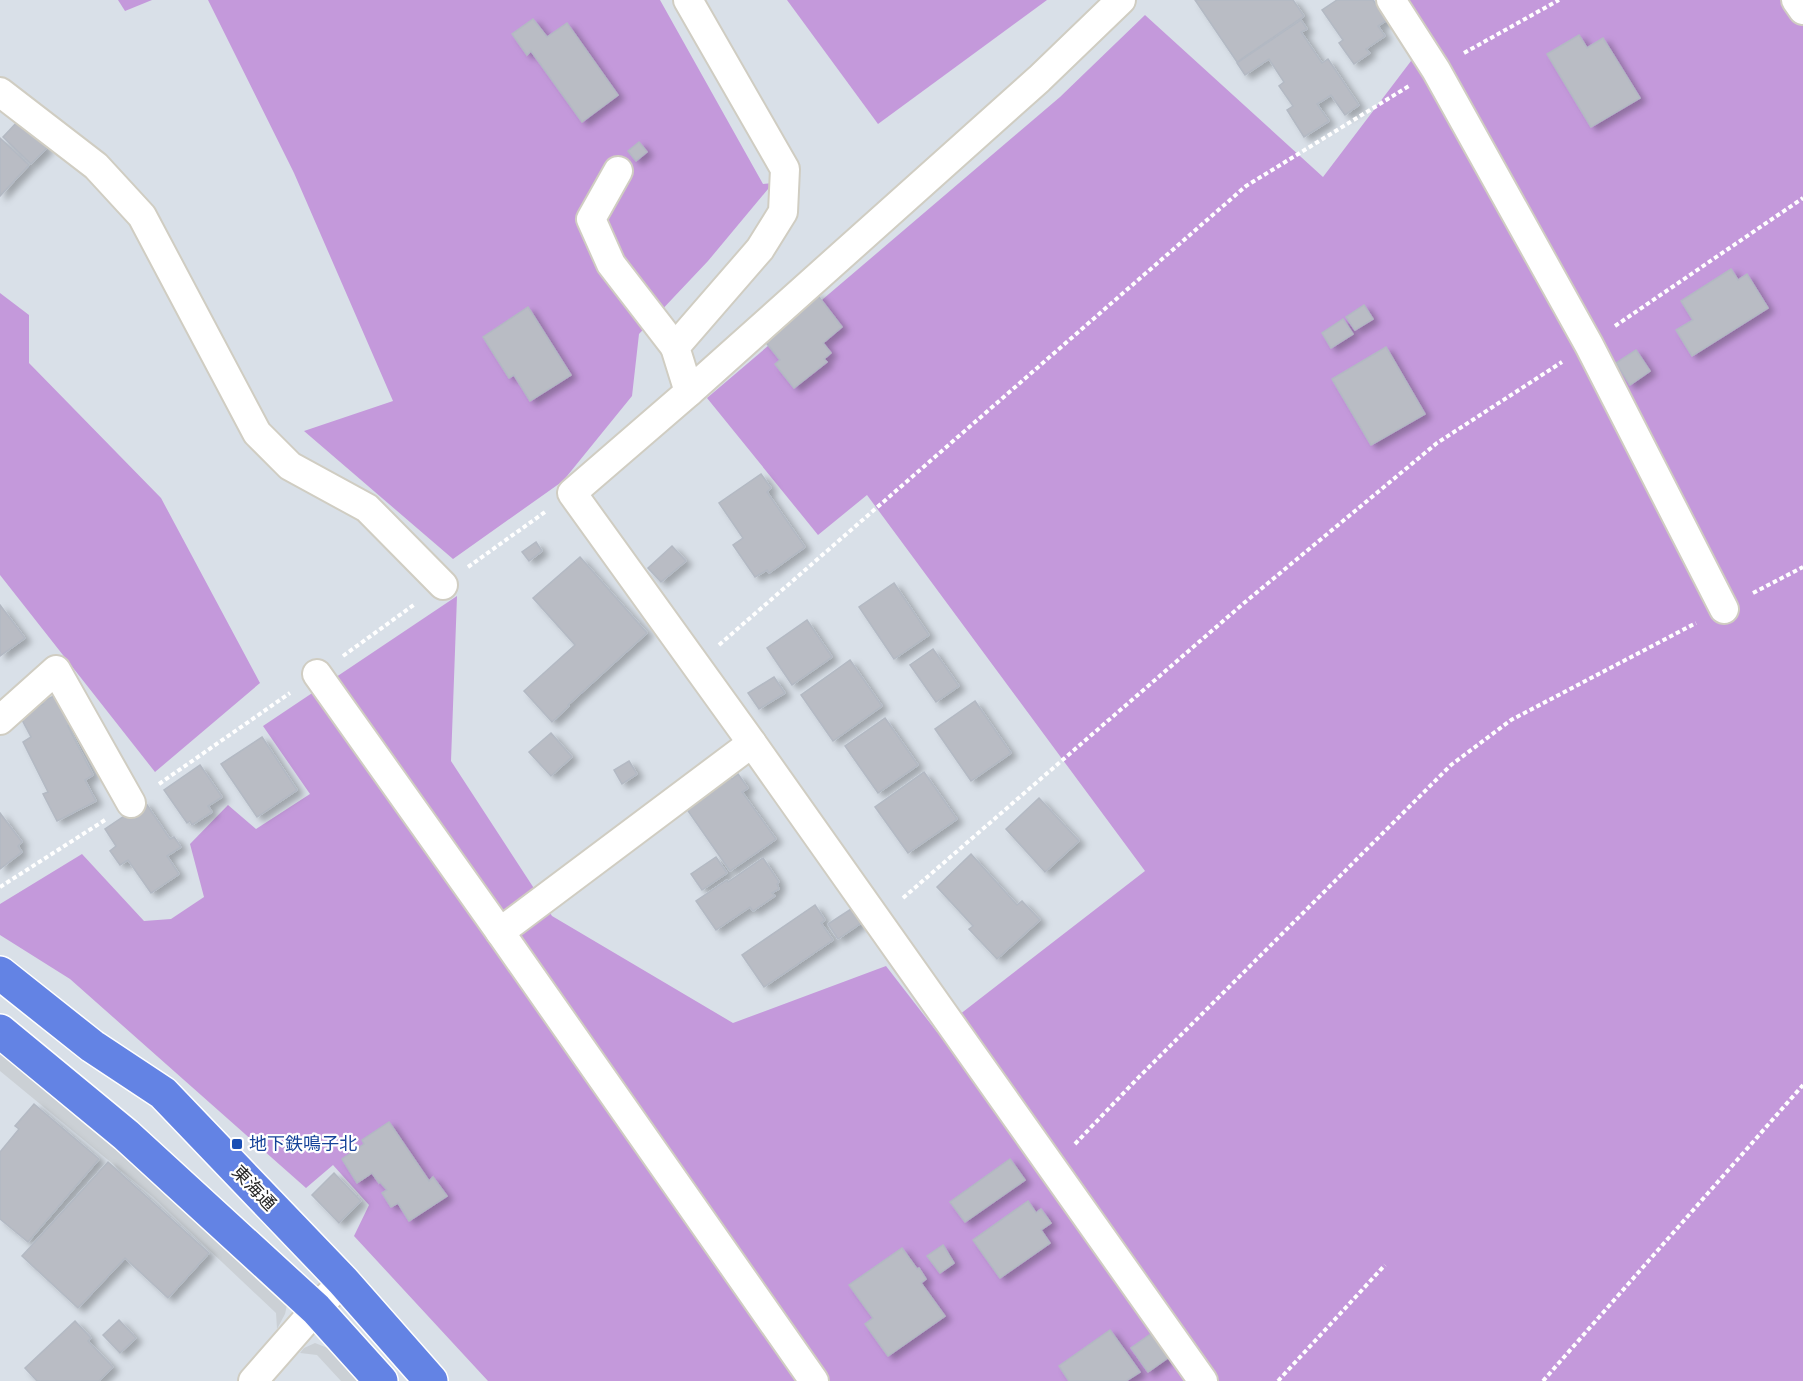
<svg xmlns="http://www.w3.org/2000/svg" width="1803" height="1381" font-family="Figtree,'Noto Sans JP',sans-serif">
<defs>
<filter id="shadow"><feDropShadow dx="6" dy="4" stdDeviation="3" flood-color="#0004"/></filter>
</defs>
<rect width="100%" height="100%" fill="#d9e0e8"/>
<g fill="#c499db">
<path d="M 118,0 L 152,0 L 125,11 Z"/>
<path d="M 208,0 L 660,0 L 763,184 L 773,183 L 708,261 L 639,334 L 632,396 L 563,481 L 453,559 L 304,431 L 393,401 L 294,173 Z"/>
<path d="M 787,0 L 1047,0 L 878,124 Z"/>
<path d="M 1399,0 L 1803,0 L 1803,1381 L 488,1381 L 354,1236 L 369,1205 L 333,1165 L 306,1188 L 70,979 L 0,935 L 0,904 L 82,854 L 144,921 L 171,919 L 204,897 L 190,844 L 228,805 L 256,829 L 310,794 L 263,726 L 457,596 L 451,761 L 552,916 L 733,1023 L 886,966 L 937,1032 L 1145,871 L 867,495 L 818,535 L 707,398 L 1060,97 L 1145,15 L 1323,177 L 1411,61 Z"/>
<path d="M 0,293 L 29,315 L 29,363 L 161,498 L 260,683 L 155,772 L 0,575 Z"/>
</g>
<g fill="#cbd0d5">
<path d="M 0,1051 L 107,1138 L 283,1298 L 287,1305 L 285,1314 L 277,1329 L 276,1313 L 153,1197 L 0,1071 Z"/>
<path d="M 315,1343 L 333,1350 L 361,1381 L 341,1381 L 317,1355 L 300,1353 L 304,1348 Z"/>
</g>
<g fill="#b9bcc4" stroke="#b3b9c3" stroke-width="1.5" filter="url(#shadow)">
<path d="M 1195,0 L 1293,0 L 1304,16 L 1237,62 Z"/>
<path d="M 1337,0 L 1373,0 L 1387,20 L 1378,26 L 1385,36 L 1366,49 L 1370,53 L 1354,64 L 1339,43 L 1343,40 L 1322,10 Z"/>
<path d="M 533,19 L 547,37 L 567,23 L 618,95 L 582,122 L 531,51 L 527,55 L 512,34 Z"/>
<path d="M 1301,20 L 1307,29 L 1301,32 L 1322,63 L 1328,59 L 1359,105 L 1345,115 L 1331,95 L 1317,104 L 1329,121 L 1304,137 L 1287,110 L 1293,106 L 1279,86 L 1284,82 L 1269,59 L 1245,75 L 1237,63 Z"/>
<path d="M 1579,35 L 1587,48 L 1603,38 L 1640,98 L 1591,127 L 1547,54 Z"/>
<path d="M 18,121 L 47,148 L 31,164 L 3,137 Z"/>
<path d="M 0,138 L 29,165 L 0,196 Z"/>
<path d="M 639,142 L 647,152 L 636,161 L 628,151 Z"/>
<path d="M 1731,269 L 1738,280 L 1747,274 L 1768,308 L 1692,356 L 1676,330 L 1693,320 L 1681,301 Z"/>
<path d="M 816,293 L 842,327 L 823,343 L 831,353 L 824,359 L 827,362 L 794,388 L 775,364 L 780,360 L 764,340 Z"/>
<path d="M 1364,305 L 1373,319 L 1355,330 L 1346,317 Z"/>
<path d="M 528,307 L 571,375 L 530,401 L 514,375 L 509,378 L 483,337 Z"/>
<path d="M 1343,319 L 1353,334 L 1331,348 L 1322,333 Z"/>
<path d="M 1386,347 L 1425,414 L 1371,445 L 1332,379 Z"/>
<path d="M 1636,350 L 1650,371 L 1630,385 L 1616,363 Z"/>
<path d="M 761,474 L 771,488 L 767,492 L 805,547 L 769,573 L 767,570 L 755,577 L 733,545 L 743,538 L 719,503 Z"/>
<path d="M 536,542 L 542,551 L 529,561 L 522,552 Z"/>
<path d="M 672,546 L 686,561 L 661,582 L 648,568 Z"/>
<path d="M 580,557 L 647,633 L 568,705 L 569,706 L 552,722 L 524,691 L 575,645 L 533,598 Z"/>
<path d="M 894,583 L 929,635 L 894,659 L 859,607 Z"/>
<path d="M 0,605 L 25,638 L 0,656 Z"/>
<path d="M 807,620 L 832,657 L 792,685 L 767,648 Z"/>
<path d="M 933,649 L 959,686 L 936,702 L 910,665 Z"/>
<path d="M 850,660 L 882,706 L 833,741 L 801,695 Z"/>
<path d="M 774,677 L 785,693 L 759,709 L 748,693 Z"/>
<path d="M 54,696 L 71,725 L 68,726 L 93,775 L 85,780 L 96,801 L 57,821 L 43,794 L 48,792 L 23,742 L 31,737 L 20,716 L 43,704 L 41,702 Z"/>
<path d="M 975,701 L 1011,753 L 971,781 L 935,729 Z"/>
<path d="M 885,718 L 918,765 L 878,793 L 845,746 Z"/>
<path d="M 551,733 L 572,757 L 551,776 L 529,752 Z"/>
<path d="M 262,737 L 297,790 L 257,817 L 221,764 Z"/>
<path d="M 629,761 L 637,774 L 622,784 L 614,770 Z"/>
<path d="M 200,765 L 222,797 L 208,806 L 212,812 L 192,825 L 190,821 L 187,823 L 164,790 Z"/>
<path d="M 924,772 L 957,819 L 908,853 L 875,807 Z"/>
<path d="M 738,774 L 748,788 L 742,792 L 776,839 L 730,871 L 686,808 L 730,776 L 732,779 Z"/>
<path d="M 1039,798 L 1079,841 L 1045,872 L 1006,829 Z"/>
<path d="M 145,802 L 170,839 L 174,837 L 181,847 L 167,856 L 179,874 L 151,893 L 128,860 L 120,865 L 110,851 L 116,846 L 105,829 Z"/>
<path d="M 0,813 L 22,842 L 18,846 L 22,852 L 0,869 Z"/>
<path d="M 971,854 L 1017,905 L 1022,901 L 1040,920 L 997,959 L 969,929 L 973,926 L 937,887 Z"/>
<path d="M 716,857 L 727,873 L 702,890 L 691,874 Z"/>
<path d="M 763,858 L 779,882 L 777,884 L 779,889 L 772,893 L 775,896 L 753,911 L 750,907 L 716,930 L 696,901 L 727,880 L 728,882 Z"/>
<path d="M 815,905 L 825,920 L 821,923 L 833,940 L 764,987 L 742,955 Z"/>
<path d="M 851,909 L 861,923 L 838,939 L 828,924 Z"/>
<path d="M 34,1104 L 99,1159 L 28,1242 L 0,1219 L 0,1152 L 19,1129 L 15,1126 Z"/>
<path d="M 389,1122 L 429,1181 L 433,1177 L 447,1196 L 409,1221 L 398,1203 L 391,1207 L 382,1193 L 387,1190 L 380,1182 L 379,1183 L 372,1173 L 357,1183 L 342,1159 L 364,1144 L 362,1140 Z"/>
<path d="M 1010,1159 L 1025,1180 L 965,1222 L 950,1202 Z"/>
<path d="M 108,1162 L 209,1253 L 168,1298 L 125,1258 L 78,1308 L 22,1256 Z"/>
<path d="M 334,1173 L 361,1201 L 339,1223 L 312,1195 Z"/>
<path d="M 1028,1201 L 1036,1213 L 1041,1209 L 1051,1223 L 1041,1230 L 1050,1243 L 1000,1278 L 973,1240 Z"/>
<path d="M 943,1245 L 954,1263 L 940,1273 L 927,1256 Z"/>
<path d="M 902,1248 L 917,1269 L 919,1268 L 926,1279 L 921,1283 L 945,1316 L 888,1356 L 865,1324 L 873,1318 L 849,1285 Z"/>
<path d="M 119,1320 L 136,1338 L 120,1353 L 103,1335 Z"/>
<path d="M 75,1321 L 91,1338 L 88,1341 L 113,1367 L 99,1381 L 37,1381 L 25,1368 Z"/>
<path d="M 1110,1330 L 1140,1372 L 1126,1381 L 1069,1381 L 1059,1366 Z"/>
<path d="M 1152,1333 L 1169,1357 L 1148,1372 L 1131,1348 Z"/>
</g>
<g fill="none" stroke-linecap="round" stroke-linejoin="round">
<g stroke="#d0cdc2" stroke-width="32">
<g id="street">
<path d="M 688,0 L 785,169 L 783,212 L 760,249 L 675,347 L 689,392"/>
<path d="M 1121,0 L 1039,79 L 689,392 L 572,493 L 752,743 L 1203,1381"/>
<path d="M 1391,0 L 1436,70 L 1589,345 L 1724,609"/>
<path d="M 1796,0 L 1803,10"/>
<path d="M 0,92 L 96,166 L 142,216 L 257,433 L 290,466 L 367,508 L 443,585"/>
<path d="M 618,171 L 591,219 L 611,264 L 675,347"/>
<path d="M 317,674 L 500,932 L 814,1381"/>
<path d="M 0,720 L 56,670 L 131,803"/>
<path d="M 500,932 L 752,743"/>
<path d="M 253,1381 L 316,1309 L 343,1281"/>
</g>
</g>
<g stroke="#fff" stroke-width="36">
<g id="primary">
<path d="M 0,973 L 92,1046 L 163,1093 L 343,1281 L 431,1381"/>
<path d="M 0,1031 L 126,1135 L 316,1309 L 381,1381"/>
</g>
</g>
<g stroke="#fff" stroke-width="4" stroke-dasharray="4.5 3" stroke-linecap="butt">
<path d="M 1464,53 L 1559,0"/>
<path d="M 1615,326 L 1803,198"/>
<path d="M 468,567 L 545,512"/>
<path d="M 1753,593 L 1803,567"/>
<path d="M 719,645 L 1246,186 L 1409,86"/>
<path d="M 343,656 L 415,604"/>
<path d="M 159,784 L 290,693"/>
<path d="M 0,887 L 105,820"/>
<path d="M 903,898 L 1244,603 L 1437,443 L 1562,362"/>
<path d="M 1075,1144 L 1137,1079 L 1451,765 L 1511,720 L 1696,623"/>
<path d="M 1278,1381 L 1385,1265"/>
<path d="M 1543,1381 L 1803,1085"/>
</g>
<use href="#street" stroke="#fff" stroke-width="28"/>
<use href="#primary" stroke="#6383e4" stroke-width="33"/>
</g>
<rect fill="#1a4fb4" stroke="#fff" stroke-width="2" x="231" y="1138" width="12" height="12" rx="3"/>
<g text-anchor="middle" stroke-width="4.5" stroke-linejoin="round" paint-order="stroke">
<g font-size="18" fill="#164399" stroke="#fff" text-anchor="start">
<text x="249" y="1150">地下鉄鳴子北</text>
</g>
<g font-size="18" fill="#272727" stroke="#fff">
<text transform="translate(254 1188) rotate(46)" y="6">東海通</text>
</g>
</g>
</svg>
